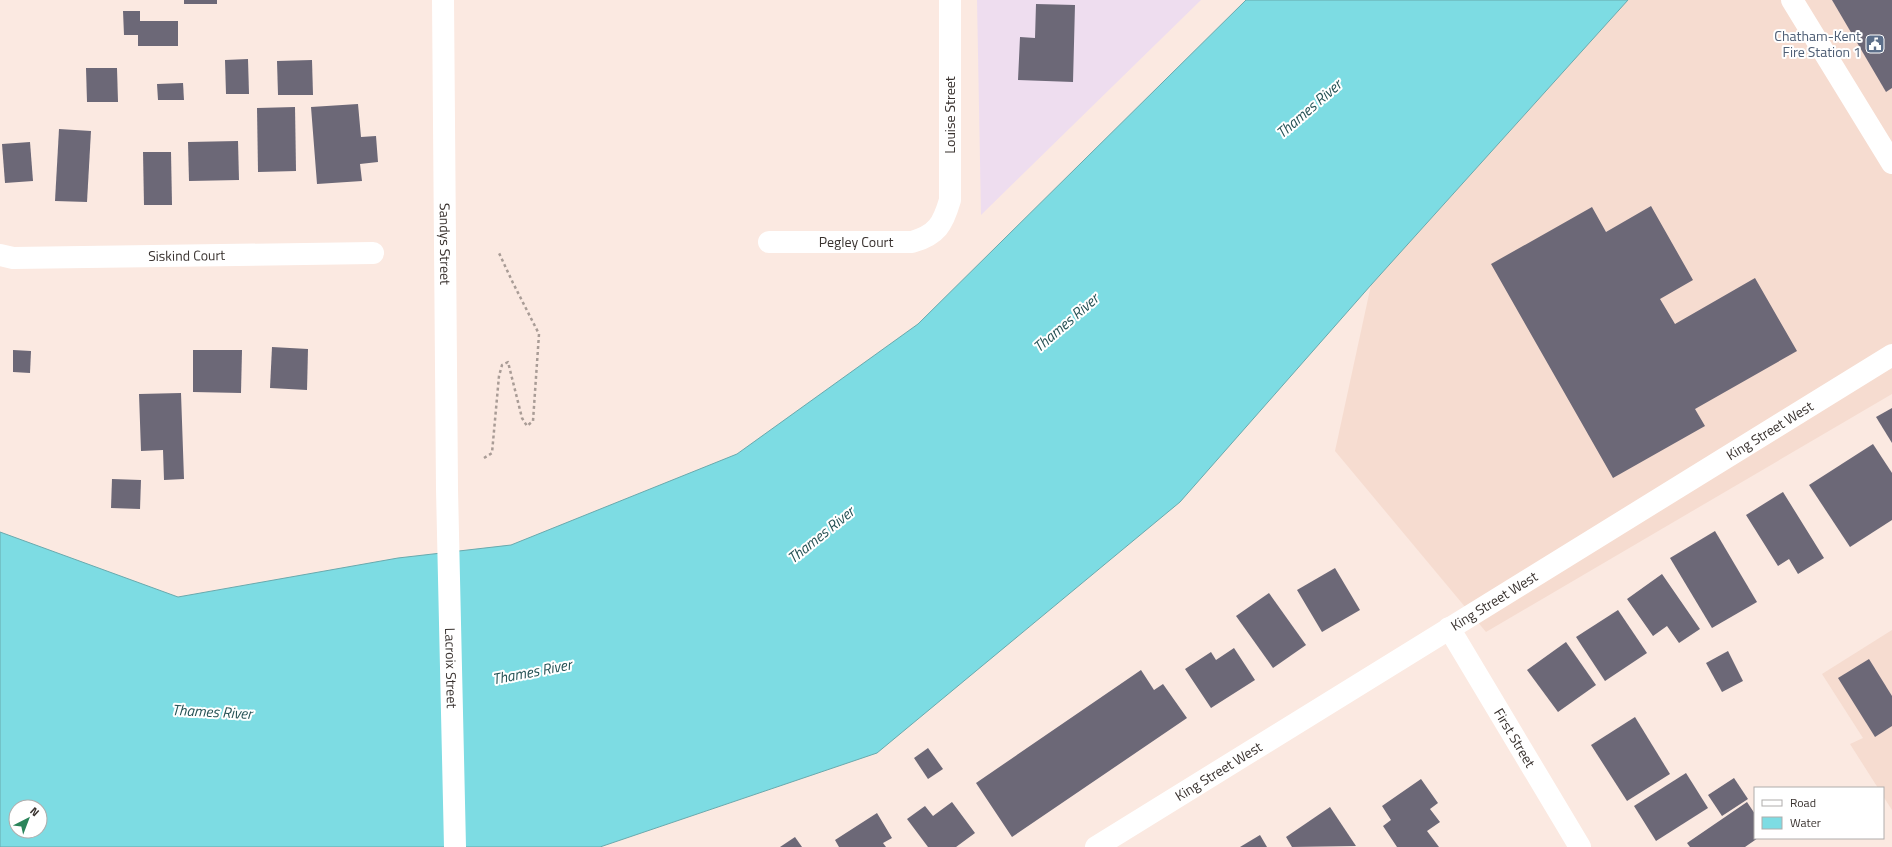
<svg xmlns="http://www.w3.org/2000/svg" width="1892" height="847" font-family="'Titillium Web',sans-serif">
<rect width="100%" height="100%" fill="#fbe9e1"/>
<g fill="#f6dcd0">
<path d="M 1628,0 L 1892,0 L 1892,394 L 1486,632 L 1335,451 L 1371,285 Z"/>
<path d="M 1892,630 L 1892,810 L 1883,796 L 1883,788 L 1878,788 L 1850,744 L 1863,738 L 1822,674 Z"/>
</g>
<path fill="#eeddef" d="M 977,0 L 1201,0 L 981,215 Z"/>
<path fill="#7ddce3" stroke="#69a9ad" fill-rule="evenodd" d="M 1246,0 L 1628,0 L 1371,285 L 1180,502 L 877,753 L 600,847 L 0,847 L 0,532 L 178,597 L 398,558 L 511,545 L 737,454 L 918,324 ZM 16,807 L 40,807 L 40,831 L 16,831 Z"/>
<g fill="#6c6877">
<rect x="184" y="0" width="33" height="4"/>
<path d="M 1832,0 L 1892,0 L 1892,88 L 1886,92 Z"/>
<path d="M 1036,4 L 1075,5 L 1073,82 L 1018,80 L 1020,37 L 1035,38 Z"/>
<path d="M 123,11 L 140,11 L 140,21 L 178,21 L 178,46 L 138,46 L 138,35 L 124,35 Z"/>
<path d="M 248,59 L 249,94 L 226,94 L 225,60 Z"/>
<path d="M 312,60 L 313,95 L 278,95 L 277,61 Z"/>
<path d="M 86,68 L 117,68 L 118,102 L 87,102 Z"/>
<path d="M 183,83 L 184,100 L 158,100 L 157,84 Z"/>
<path d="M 358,104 L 361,137 L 376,136 L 378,162 L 360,164 L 362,181 L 317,184 L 311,107 Z"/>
<path d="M 295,107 L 296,171 L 258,172 L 257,108 Z"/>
<path d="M 59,129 L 91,131 L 87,202 L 55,201 Z"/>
<path d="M 238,141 L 239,180 L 189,181 L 188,142 Z"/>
<path d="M 30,142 L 33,181 L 5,183 L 2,144 Z"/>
<path d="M 143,152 L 171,152 L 172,205 L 144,205 Z"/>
<path d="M 1651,206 L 1693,280 L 1660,299 L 1675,324 L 1755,278 L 1797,351 L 1695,409 L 1705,426 L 1613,478 L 1491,264 L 1592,207 L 1606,232 Z"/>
<path d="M 272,347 L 308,349 L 307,390 L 270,388 Z"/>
<path d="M 13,350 L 31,351 L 30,373 L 13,372 Z"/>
<path d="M 193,350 L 242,350 L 241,393 L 193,392 Z"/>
<path d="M 181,393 L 184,479 L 164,480 L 163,450 L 141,451 L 139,394 Z"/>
<path d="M 1892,408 L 1892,443 L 1876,417 Z"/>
<path d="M 1873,444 L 1892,473 L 1892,520 L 1850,547 L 1809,485 Z"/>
<path d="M 112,479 L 141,480 L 140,509 L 111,508 Z"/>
<path d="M 1783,492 L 1824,558 L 1798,574 L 1789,559 L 1778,566 L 1746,515 Z"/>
<path d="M 1715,531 L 1757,602 L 1712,628 L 1670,558 Z"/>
<path d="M 1335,568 L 1360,610 L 1322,632 L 1297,590 Z"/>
<path d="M 1662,574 L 1700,629 L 1679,643 L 1667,626 L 1653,636 L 1627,599 Z"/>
<path d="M 1269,593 L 1306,645 L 1273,668 L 1236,616 Z"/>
<path d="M 1618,610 L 1647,653 L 1605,681 L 1576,637 Z"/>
<path d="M 1566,642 L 1596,685 L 1558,712 L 1527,670 Z"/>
<path d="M 1234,648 L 1255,680 L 1211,708 L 1185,669 L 1211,652 L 1216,660 Z"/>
<path d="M 1728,651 L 1743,681 L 1722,692 L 1706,663 Z"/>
<path d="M 1869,659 L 1892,696 L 1892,726 L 1875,737 L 1838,678 Z"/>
<path d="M 1141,670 L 1154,690 L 1163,684 L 1187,718 L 1012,837 L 976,783 Z"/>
<path d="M 1635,717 L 1670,774 L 1627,801 L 1591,745 Z"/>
<path d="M 928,748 L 943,769 L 928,779 L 914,758 Z"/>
<path d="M 1686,773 L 1708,808 L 1656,841 L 1634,806 Z"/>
<path d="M 1734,778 L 1748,799 L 1722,816 L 1708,795 Z"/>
<path d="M 1421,779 L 1438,803 L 1430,809 L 1440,822 L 1427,831 L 1439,847 L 1397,847 L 1383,826 L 1391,820 L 1382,806 Z"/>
<path d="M 952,802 L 975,833 L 956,847 L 928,847 L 907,819 L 925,806 L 933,816 Z"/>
<path d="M 1747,802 L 1755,814 L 1755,838 L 1758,838 L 1745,847 L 1690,847 L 1687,843 Z"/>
<path d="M 1330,807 L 1356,846 L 1292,847 L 1286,837 Z"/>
<path d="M 877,813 L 892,838 L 883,843 L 886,847 L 839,847 L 835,840 Z"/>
<path d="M 1260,835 L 1267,847 L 1240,847 Z"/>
<path d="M 795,837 L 802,847 L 780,847 Z"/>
</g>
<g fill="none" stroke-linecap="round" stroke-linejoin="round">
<path stroke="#a99c96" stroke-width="2.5" stroke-dasharray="3 3" stroke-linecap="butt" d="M 484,458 L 492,453 L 499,376 L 502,365 L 508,362 L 522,418 L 527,426 L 533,421 L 539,334 L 513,283 L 499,253"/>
<g stroke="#fff" stroke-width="22">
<path d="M 1792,0 L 1892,163"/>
<path id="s1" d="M 769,242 L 912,242 C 937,235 943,224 950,200 L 950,0"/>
<path id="s2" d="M 0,255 L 13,258 L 373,253"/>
<path id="s3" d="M 1449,628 L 1580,847"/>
</g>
<g stroke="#fff" stroke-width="22">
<path id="s4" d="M 443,0 L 447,489 L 455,847"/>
<path id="s5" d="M 1096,847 L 1892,355"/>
</g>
</g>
<defs>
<g id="civic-square" transform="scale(1)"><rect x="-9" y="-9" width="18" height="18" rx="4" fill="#5c6f8a" stroke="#fff"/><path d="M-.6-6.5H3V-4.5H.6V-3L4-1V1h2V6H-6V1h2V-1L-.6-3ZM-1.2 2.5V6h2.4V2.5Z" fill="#fff"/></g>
</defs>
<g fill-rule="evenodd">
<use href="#civic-square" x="1875" y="44"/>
</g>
<g text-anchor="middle" stroke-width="4" stroke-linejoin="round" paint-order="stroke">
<g font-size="14" fill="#4e5e75" stroke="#fff" text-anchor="end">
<text x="1861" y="41">Chatham-Kent<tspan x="1861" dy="16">Fire Station 1</tspan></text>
</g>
<g font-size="14" fill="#39322f" stroke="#fff">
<text transform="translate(950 115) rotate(-90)" y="5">Louise Street</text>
<text dy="5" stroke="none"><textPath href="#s1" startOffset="87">Pegley Court</textPath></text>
<text dy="5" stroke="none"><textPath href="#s4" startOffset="244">Sandys Street</textPath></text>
<text dy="5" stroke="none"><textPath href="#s2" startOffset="187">Siskind Court</textPath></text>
<text dy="5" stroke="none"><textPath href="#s5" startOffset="792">King Street West</textPath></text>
<text dy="5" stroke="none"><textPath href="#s5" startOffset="468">King Street West</textPath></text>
<text dy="5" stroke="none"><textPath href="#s4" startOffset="668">Lacroix Street</textPath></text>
<text dy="5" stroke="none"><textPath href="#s3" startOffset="128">First Street</textPath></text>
<text dy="5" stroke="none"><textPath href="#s5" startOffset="144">King Street West</textPath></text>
</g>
<g font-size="15" font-style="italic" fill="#265255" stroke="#fff">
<text transform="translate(1309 109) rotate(-41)" y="5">Thames River</text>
<text transform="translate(1066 323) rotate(-41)" y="5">Thames River</text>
<text transform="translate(821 535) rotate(-39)" y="5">Thames River</text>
<text transform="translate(532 672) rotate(-11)" y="5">Thames River</text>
<text transform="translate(212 712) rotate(3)" y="5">Thames River</text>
</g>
</g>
<rect x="1754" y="787" width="130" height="52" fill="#ffffff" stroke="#b0adac"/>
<rect x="1762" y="800" width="20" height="6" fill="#ffffff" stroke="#b0adac"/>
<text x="1790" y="807" font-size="12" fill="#39322f">Road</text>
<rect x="1762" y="817" width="20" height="12" fill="#7ddce3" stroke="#b0adac"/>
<text x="1790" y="827" font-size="12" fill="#39322f">Water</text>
<g transform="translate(28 819) rotate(42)"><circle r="19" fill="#ffffff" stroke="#b0adac"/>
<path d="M0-3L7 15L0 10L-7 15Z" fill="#2a845a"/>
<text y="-6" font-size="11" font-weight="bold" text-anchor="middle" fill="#39322f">N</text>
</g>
</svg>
